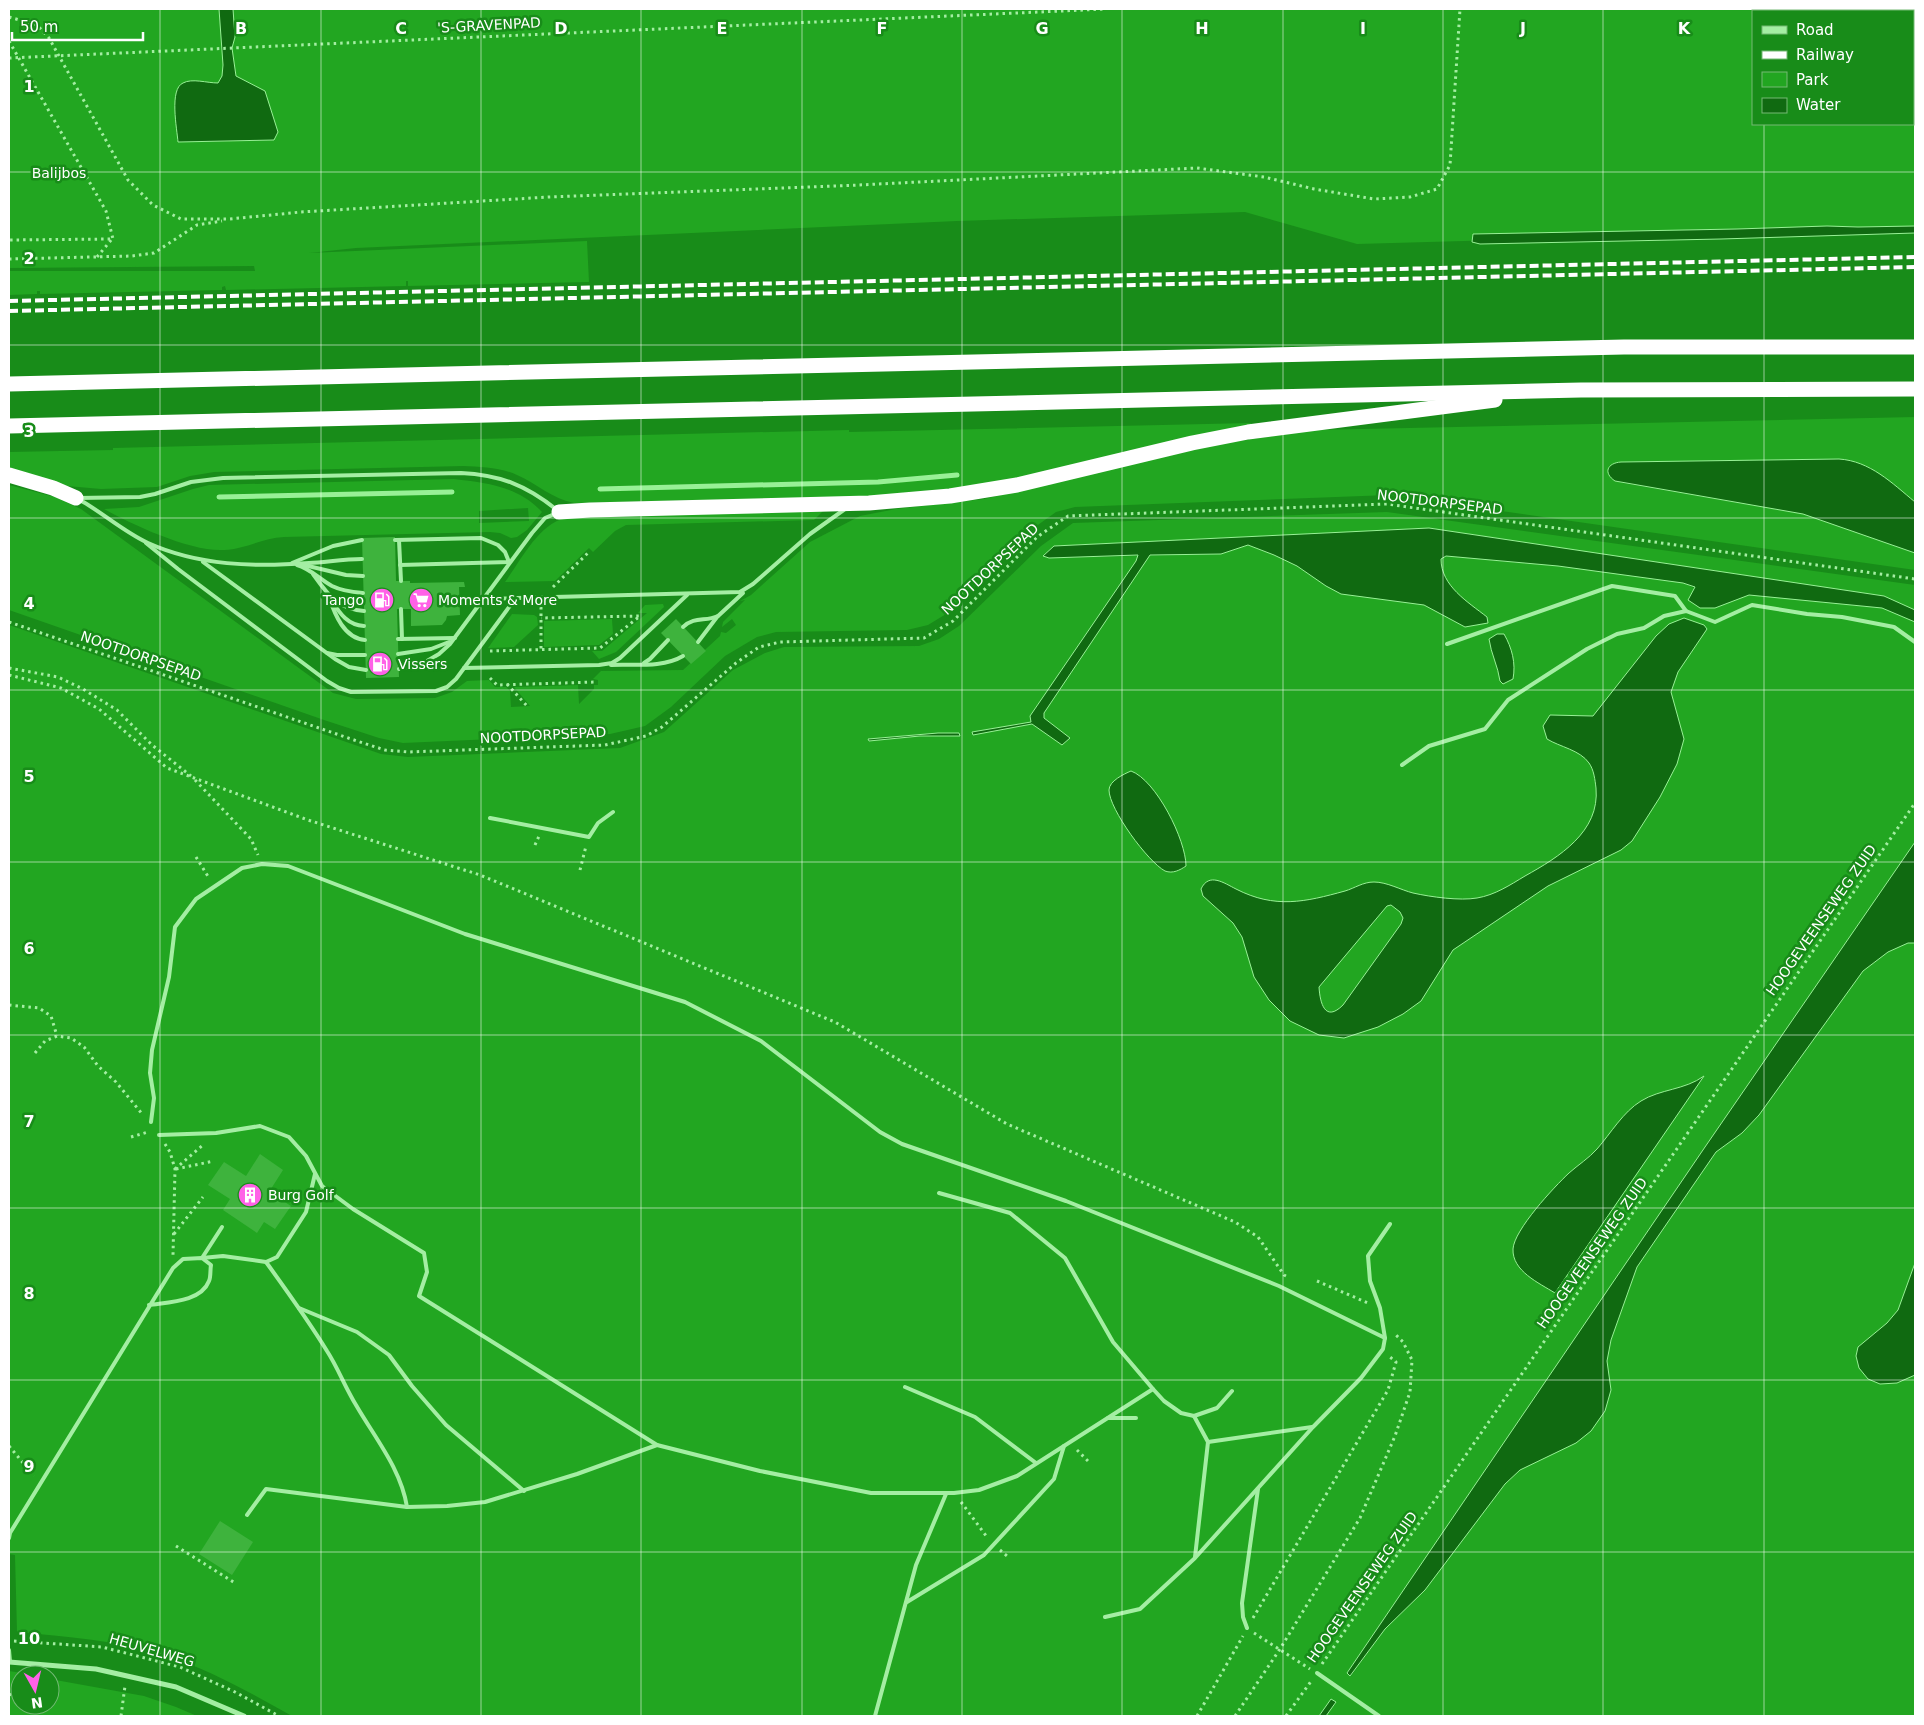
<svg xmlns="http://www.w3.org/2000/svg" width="1924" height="1725" font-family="'DejaVu Sans',sans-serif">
<rect width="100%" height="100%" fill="#188c19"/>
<g fill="#22a621" fill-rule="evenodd">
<path d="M 9,9 L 219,9 L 223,65 L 222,76 L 218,83 L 207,83 L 179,142 L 274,140 L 256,86 L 236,77 L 232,48 L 235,37 L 233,9 L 1915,9 L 1915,228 L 1357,244 L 1245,212 L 957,221 L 356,248 L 309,253 L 587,241 L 589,282 L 408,286 L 408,281 L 406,281 L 406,286 L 226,290 L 225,286 L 222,287 L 222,290 L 40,294 L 40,291 L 37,291 L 37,294 L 9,295 L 9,271 L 255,271 L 254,266 L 9,268 ZM 1753,11 L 1913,11 L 1913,124 L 1753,124 Z"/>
<path d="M 1915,417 L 1915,502 L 1871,468 L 1849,460 L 1621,462 L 1612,479 L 1622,483 L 1803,514 L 1915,553 L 1915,570 L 1389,495 L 1075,507 L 1056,512 L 1035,527 L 951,611 L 928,625 L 907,630 L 776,632 L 757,637 L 725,656 L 671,707 L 645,726 L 610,734 L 403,743 L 379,738 L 324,720 L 9,610 L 9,485 L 55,497 L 81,509 L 333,693 L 356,699 L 435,698 L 452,692 L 467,681 L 489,680 L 495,687 L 506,687 L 510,691 L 511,707 L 530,706 L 514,687 L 578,685 L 579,704 L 594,689 L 594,685 L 598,685 L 598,680 L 593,679 L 601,671 L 683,670 L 720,636 L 721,632 L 726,633 L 736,625 L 732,619 L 722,627 L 723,622 L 745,600 L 740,601 L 751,595 L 810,542 L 860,516 L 896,509 L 984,499 L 1219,444 L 1315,430 Z"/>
<path d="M 1251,423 L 1251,425 L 991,484 L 892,496 L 574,503 C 553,499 537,484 517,475 C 500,467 481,467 463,466 L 214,472 L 190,476 L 157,487 L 101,489 L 67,486 L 9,469 L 9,452 L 113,450 L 113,448 L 849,430 L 849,432 Z"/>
<path d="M 454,479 C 487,483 518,486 542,512 L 527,530 L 517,537 L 511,538 L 500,533 L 490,532 L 284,537 C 263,538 245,549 224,550 C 191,552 133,525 104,509 L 139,507 L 193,489 L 209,485 ZM 528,508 L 529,521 L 479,523 L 479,511 Z"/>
<path d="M 823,511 L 814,520 L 626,525 L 615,531 L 593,552 L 589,548 L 555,581 L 505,582 C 521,560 538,525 565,518 Z"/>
<path d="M 1387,512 L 1915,585 L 1915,610 L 1884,596 L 1429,528 L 1054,546 L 1043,556 L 1049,558 L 1221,554 L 1248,545 L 1274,555 L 1297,566 L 1326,586 L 1425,605 L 1465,627 L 1487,618 C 1468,602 1441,586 1441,559 L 1446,556 L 1558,566 L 1667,579 C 1695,585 1696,589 1715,608 L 1749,595 L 1883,608 L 1915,622 L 1915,842 L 1705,1147 L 1347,1673 L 1351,1676 L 1385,1629 L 1425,1590 L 1505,1484 L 1520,1470 L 1544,1457 L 1605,1411 L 1611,1390 L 1607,1361 L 1611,1340 L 1637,1267 L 1716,1152 L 1742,1133 L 1759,1115 L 1863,971 L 1888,952 L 1908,943 L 1915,943 L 1915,1716 L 1326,1716 L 1336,1703 L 1331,1699 L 1319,1716 L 292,1716 C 251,1693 210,1670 165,1655 C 117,1640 66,1637 17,1632 L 15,1555 L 9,1554 L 9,625 L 381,754 L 408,757 L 620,748 L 664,732 L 733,670 L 765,653 L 784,647 L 919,646 L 939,639 L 959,626 L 1041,546 L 1073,523 ZM 1700,1080 L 1568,1174 L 1596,1150 L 1623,1117 L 1675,1089 Z"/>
<path d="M 645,605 L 663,604 L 664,607 L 616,652 L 599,659 L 592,651 L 602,651 L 647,613 L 638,613 Z"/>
<path d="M 512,614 L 534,615 L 537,617 L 538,625 L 514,647 L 488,648 Z"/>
<path d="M 612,619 L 613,634 L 599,645 L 544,647 L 544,621 Z"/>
<path d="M 9,1671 L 35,1675 L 20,1675 L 20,1705 L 50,1705 L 50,1679 L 144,1696 L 176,1707 L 197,1716 L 9,1716 Z"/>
</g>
<g fill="#106a11" stroke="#98f196" fill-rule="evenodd">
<path d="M 219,9 L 233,9 L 235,37 L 232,48 L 236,76 L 265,91 L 278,132 L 274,140 L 178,142 C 177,129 169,89 183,83 C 192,78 207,83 218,83 L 222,76 L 223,65 Z"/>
<path d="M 1827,226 L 1858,227 L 1915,226 L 1915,233 L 1721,239 L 1480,244 L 1472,242 L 1473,234 L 1737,229 Z"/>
<path d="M 1839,459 C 1870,461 1892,483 1915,502 L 1915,553 L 1803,514 L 1615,481 C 1603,473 1607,463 1621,462 Z"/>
<path d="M 1429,528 L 1884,596 L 1915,610 L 1915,622 L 1882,608 L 1749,595 L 1715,608 L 1700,608 L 1688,600 L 1695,587 L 1683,583 L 1558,566 L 1446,556 L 1441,559 C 1441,586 1468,602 1487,617 L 1488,623 L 1465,627 L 1424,605 L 1341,594 L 1326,586 L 1297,566 L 1274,555 L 1248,545 L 1221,554 L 1150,555 L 1044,713 L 1044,718 L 1070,738 L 1062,745 L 1032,724 L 973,735 L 972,732 L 1031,722 L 1030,716 L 1136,561 L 1138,555 L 1049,558 L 1043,556 L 1054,546 Z"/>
<path d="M 1684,618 L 1704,625 L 1707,629 L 1678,672 L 1671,692 L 1684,739 L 1677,764 L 1660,797 L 1632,841 L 1621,850 L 1548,886 L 1453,950 L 1421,1001 L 1403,1014 L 1378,1027 L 1344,1038 L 1319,1035 L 1290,1021 L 1269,1000 L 1254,977 L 1242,937 L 1233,923 L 1203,896 L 1201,889 C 1209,872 1224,883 1236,889 C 1275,909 1305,902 1345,891 C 1355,888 1363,882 1374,882 C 1387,882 1401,890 1413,893 C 1431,897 1460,901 1477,898 C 1495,895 1510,885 1525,876 C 1559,857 1600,832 1596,788 C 1595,780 1594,770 1589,763 C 1580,750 1560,747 1547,739 L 1543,726 L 1550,715 L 1593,716 L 1656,636 L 1669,624 ZM 1391,905 L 1400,912 L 1403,918 L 1401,924 L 1343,1005 C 1325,1023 1320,1003 1319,987 L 1387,906 Z"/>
<path d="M 1497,634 L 1504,634 C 1512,648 1516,663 1513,679 L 1503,684 L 1500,681 C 1498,666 1491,654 1489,639 Z"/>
<path d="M 938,733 L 959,733 L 960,736 L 920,736 L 869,741 L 868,739 Z"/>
<path d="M 1131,771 C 1156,780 1186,840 1186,866 C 1180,870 1173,874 1165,871 C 1148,862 1109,809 1109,790 C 1109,781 1124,774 1131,771 Z"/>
<path d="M 1915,842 L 1915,943 L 1908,943 L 1888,952 L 1863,971 L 1759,1115 L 1742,1133 L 1716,1152 L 1637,1267 L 1611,1340 L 1607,1361 L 1611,1390 L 1605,1411 L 1591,1431 L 1576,1443 L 1520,1470 L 1505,1484 L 1425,1590 L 1385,1629 L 1350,1676 L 1347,1673 L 1705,1147 Z"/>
<path d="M 1704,1076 L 1555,1293 C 1539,1283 1512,1271 1513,1249 C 1514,1230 1554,1187 1569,1173 C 1578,1165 1589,1158 1597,1149 C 1611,1133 1623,1112 1641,1101 C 1660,1089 1685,1090 1704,1076 Z"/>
<path d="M 1915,1263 L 1915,1375 L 1897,1383 L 1880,1384 L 1868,1379 L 1859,1368 L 1856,1356 L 1858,1347 L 1887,1323 L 1898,1310 Z"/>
<path d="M 1331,1699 L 1336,1702 L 1326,1716 L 1319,1716 Z"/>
</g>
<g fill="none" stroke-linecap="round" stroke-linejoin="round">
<g stroke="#98f196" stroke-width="5">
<path d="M 600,489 L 878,482 L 957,475"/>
<path d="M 219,497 L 452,492"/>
</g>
</g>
<g fill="#3eb33d">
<path d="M 395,537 L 396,581 L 410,581 L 410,583 L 464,582 L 465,587 L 459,587 L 460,615 L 447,616 L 446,620 L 442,625 L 411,626 L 411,609 L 397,609 L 399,677 L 366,678 L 362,538 Z"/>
<path d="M 676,619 L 706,651 L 691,664 L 661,633 Z"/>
<path d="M 260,1154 L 283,1170 L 269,1192 L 291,1206 L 275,1229 L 264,1222 L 257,1233 L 223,1210 L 230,1199 L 208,1185 L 224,1162 L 246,1176 Z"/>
<path d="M 220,1521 L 253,1542 L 232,1575 L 199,1554 Z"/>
</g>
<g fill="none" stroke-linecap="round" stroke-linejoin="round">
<g stroke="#a4eea3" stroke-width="3" stroke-dasharray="2.5 4" stroke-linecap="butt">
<path d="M 1848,9 L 1852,11"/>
<path d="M 9,17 L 37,25 L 49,38 L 128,180 L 153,205 L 181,219 L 230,219 L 301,212 L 549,197 L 859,185 L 1197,168 L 1264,177 L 1314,189 L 1374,199 L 1410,197 L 1437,189 L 1450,165 L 1460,9"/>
<path d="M 9,41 L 106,211 L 113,239 L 9,240"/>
<path d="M 9,58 L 1106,9"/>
<path d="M 1913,89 L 1915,93"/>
<path d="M 97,257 L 112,239"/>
<path d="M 9,259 L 132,256 L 154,253 L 197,225 L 222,221"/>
<path d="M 553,587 L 590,551"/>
<path d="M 541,607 L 541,649"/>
<path d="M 9,622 L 357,741 L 385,750 L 408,752 L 605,745 L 646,736 L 662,727 L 736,663 L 759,647 L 780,642 L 924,638 L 953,621 L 1037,537 L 1068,516 L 1387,504 L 1915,579"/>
<path d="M 490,651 L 600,648 L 640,616 L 541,618"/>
<path d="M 9,668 L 58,677 L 83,689 L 117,710 L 152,745 L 191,776"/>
<path d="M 9,675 L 61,688 L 99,709 L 167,768 L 308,820 L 480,875 L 835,1022 L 1007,1124 L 1235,1222 L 1258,1237 L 1284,1275 L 1286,1276"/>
<path d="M 490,678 L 497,685 L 596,682"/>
<path d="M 507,684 L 527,706"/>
<path d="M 195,780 L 251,839 L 258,855"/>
<path d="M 535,845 L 539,836"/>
<path d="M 196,857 L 209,878"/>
<path d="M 580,870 L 586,846"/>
<path d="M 9,1005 L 39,1008 L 51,1016 L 57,1036"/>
<path d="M 35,1053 L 45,1041 L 57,1036 L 71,1038 L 84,1047 L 98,1066 L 116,1082 L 143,1115"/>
<path d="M 131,1137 L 148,1132"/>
<path d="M 165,1144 L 170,1152 L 175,1169 L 173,1255"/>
<path d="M 175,1169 L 203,1145"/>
<path d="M 176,1169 L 214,1161"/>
<path d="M 174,1234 L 203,1197"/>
<path d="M 1317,1281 L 1368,1303"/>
<path d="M 9,1446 L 34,1476"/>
<path d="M 1077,1450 L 1089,1462"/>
<path d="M 961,1502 L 987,1537"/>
<path d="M 176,1546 L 235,1583"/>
<path d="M 1000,1550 L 1007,1556"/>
<path d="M 1253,1618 L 1388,1390 L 1396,1362 L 1390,1357"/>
<path d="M 1254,1633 L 1310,1669"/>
<path d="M 14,1641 L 102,1647 L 180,1667 L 235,1692 L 279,1716"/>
<path d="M 1322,1664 L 1915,803"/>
<path d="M 9,1694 L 20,1698"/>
<path d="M 28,1705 L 35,1716"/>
<path d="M 121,1716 L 125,1686"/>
<path d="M 1197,1716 L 1243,1636"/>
<path d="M 1235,1716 L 1280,1649 L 1360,1518 L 1395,1436 L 1410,1392 L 1412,1360 L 1403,1342 L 1395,1334"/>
<path d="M 1286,1716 L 1312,1680"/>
</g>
<g stroke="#a4eea3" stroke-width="4">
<path d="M 78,498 L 140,497 L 155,494 L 191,482 L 223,478 L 461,473 C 500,475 526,485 557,510"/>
<path d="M 80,500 C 103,513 124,532 148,543 C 199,566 254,567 309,563 C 327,562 344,559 362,559"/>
<path d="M 395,540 L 481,538 L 498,545 L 505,552 L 509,562 L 400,565"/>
<path d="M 399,540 L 401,581"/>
<path d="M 146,543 L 178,569 L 327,681 L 339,688 L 351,692 L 436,691 L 447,687 L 456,679 L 515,599"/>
<path d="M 203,562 L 335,659 L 349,667 L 366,670"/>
<path d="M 292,563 L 333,546 L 362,540"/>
<path d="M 297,565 C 311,569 319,579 332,586 C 342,591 352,592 363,593"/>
<path d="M 304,565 L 346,575 L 363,576"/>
<path d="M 313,574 C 328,595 337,609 364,611"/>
<path d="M 329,597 C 335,615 344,638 365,640"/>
<path d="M 483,599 L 740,592 L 753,584 L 810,534 L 845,509"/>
<path d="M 332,601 C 340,614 348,625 364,626"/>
<path d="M 401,609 L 402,639"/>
<path d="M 683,627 C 695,616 705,622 718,616"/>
<path d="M 398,639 L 455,638"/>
<path d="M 698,642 L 717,617 L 743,593"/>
<path d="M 1447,644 L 1612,586 L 1675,596 L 1686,611"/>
<path d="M 327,653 L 337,655 L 365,655"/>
<path d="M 398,654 L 431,649 L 449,642"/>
<path d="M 644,663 L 650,659 L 668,640"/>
<path d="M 611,665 C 634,664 663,668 683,656"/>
<path d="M 464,668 L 599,665 L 612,663 L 620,658 L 687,595"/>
<path d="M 399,669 L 415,666 L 427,661 L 439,654 L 450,644 L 532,533 L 545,518 L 557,513"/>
<path d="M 1402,765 L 1429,746 L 1485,729 L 1508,700 L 1587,649 L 1617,634 L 1644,628 L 1664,616 L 1686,611 L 1715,622 L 1752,605 L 1807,614 L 1842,617 L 1894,627 L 1915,642"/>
<path d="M 490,818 L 589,837 L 598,823 L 613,812"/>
<path d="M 151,1122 L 154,1098 L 150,1073 L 152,1050 L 169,977 L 175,927 L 196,899 L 242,868 L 262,864 L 288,866 L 465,934 L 685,1002 L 761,1041 L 880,1132 L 902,1144 L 1066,1201 L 1279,1286 L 1385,1338"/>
<path d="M 159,1135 L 216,1133 L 260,1126 L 289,1137 L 306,1156 L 322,1186 L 353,1209 L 424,1253 L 427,1272 L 419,1296 L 657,1445"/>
<path d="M 939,1193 L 1010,1213 L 1065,1258 L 1113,1342 L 1153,1389 L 1164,1401 L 1181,1413 L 1194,1416 L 1217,1408 L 1232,1391"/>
<path d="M 202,1258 L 223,1256 L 266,1262 L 277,1257 L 306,1212 L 315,1174"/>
<path d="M 202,1258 L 222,1227"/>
<path d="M 266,1262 C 287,1291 308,1320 327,1351 C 338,1368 345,1387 356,1405 C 375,1438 401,1469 407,1507"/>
<path d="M 299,1308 L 357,1332 L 389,1355 L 412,1386 L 446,1425 L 524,1491"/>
<path d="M 905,1387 L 975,1417 L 1036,1463"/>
<path d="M 1194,1416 L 1208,1442 L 1195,1557"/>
<path d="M 1108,1418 L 1136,1418"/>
<path d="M 1208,1442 L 1312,1427"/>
<path d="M 247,1515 L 266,1489 L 407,1507 L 447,1506 L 485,1502 L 577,1474 L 657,1445 L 760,1471 L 871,1493 L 954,1493 L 979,1490 L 1017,1476 L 1153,1389"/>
<path d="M 9,1538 L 10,1533 L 173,1268 L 183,1259 L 202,1258 L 211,1265 C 210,1270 211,1277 209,1281 C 201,1302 168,1302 149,1305"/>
<path d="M 907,1602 L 984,1555 L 1054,1479 L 1064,1446"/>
<path d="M 1105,1617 L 1140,1609 L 1195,1558 L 1313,1427 L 1361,1378 L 1383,1349 L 1385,1338 L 1380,1308 L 1370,1281 L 1368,1256 L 1390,1224"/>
<path d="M 1247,1628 L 1243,1617 L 1242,1603 L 1258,1489"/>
<path d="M 9,1650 L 10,1662"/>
<path d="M 1317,1673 L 1379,1716"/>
<path d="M 875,1716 L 916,1565 L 946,1494"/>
</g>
<path stroke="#a4eea3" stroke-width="5" d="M 9,1662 L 96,1669 L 176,1687 L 244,1716"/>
<g stroke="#fff" stroke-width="15">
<path d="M 9,384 L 1624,347 L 1915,347"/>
<path d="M 9,426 L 1581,390 L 1915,389"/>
<path d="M 9,475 L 53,488 L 76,498"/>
<path d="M 559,512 L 590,510 L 869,503 L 950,496 L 1017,485 L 1192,443 L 1248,432 L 1495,400"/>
</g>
<g stroke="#fff" stroke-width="4" stroke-dasharray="9 4" stroke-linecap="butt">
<path d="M 9,301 L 1915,257"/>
<path d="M 9,311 L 1915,267"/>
</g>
</g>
<path fill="none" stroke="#fff" stroke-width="1" stroke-opacity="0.55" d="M 160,9 L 160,1716M 321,9 L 321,1716M 481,9 L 481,1716M 641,9 L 641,1716M 802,9 L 802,1716M 962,9 L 962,1716M 1122,9 L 1122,1716M 1283,9 L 1283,1716M 1443,9 L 1443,1716M 1603,9 L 1603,1716M 1764,9 L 1764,11M 1764,124 L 1764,1716M 9,172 L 1915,172M 9,345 L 1915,345M 9,518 L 1915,518M 9,690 L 1915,690M 9,862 L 1915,862M 9,1035 L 1915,1035M 9,1208 L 1915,1208M 9,1380 L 1915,1380M 9,1552 L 1915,1552"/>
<defs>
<g id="fuel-disc" transform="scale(1.25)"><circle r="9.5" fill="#ff61e7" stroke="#188c19"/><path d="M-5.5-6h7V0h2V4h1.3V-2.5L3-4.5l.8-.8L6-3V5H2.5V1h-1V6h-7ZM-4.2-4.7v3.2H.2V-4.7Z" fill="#fff"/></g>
<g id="supermarket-disc" transform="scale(1.25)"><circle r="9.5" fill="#ff61e7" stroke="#188c19"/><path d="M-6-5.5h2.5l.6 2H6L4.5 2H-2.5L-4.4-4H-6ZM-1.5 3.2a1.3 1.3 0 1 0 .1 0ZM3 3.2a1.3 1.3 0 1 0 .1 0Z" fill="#fff"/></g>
<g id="building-disc" transform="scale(1.25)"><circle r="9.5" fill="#ff61e7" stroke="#188c19"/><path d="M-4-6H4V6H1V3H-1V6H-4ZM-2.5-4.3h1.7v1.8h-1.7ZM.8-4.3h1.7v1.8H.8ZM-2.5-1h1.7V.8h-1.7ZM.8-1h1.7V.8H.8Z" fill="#fff"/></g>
</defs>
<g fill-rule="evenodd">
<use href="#fuel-disc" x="382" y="600"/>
<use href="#supermarket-disc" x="421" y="600"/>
<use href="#fuel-disc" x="380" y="664"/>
<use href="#building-disc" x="250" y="1195"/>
</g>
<g text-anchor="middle" stroke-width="5" stroke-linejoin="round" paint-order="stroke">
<g font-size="14" fill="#fff" stroke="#188c19">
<text transform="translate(489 25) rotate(-3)" y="5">'S-GRAVENPAD</text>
<text transform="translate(1440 502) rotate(7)" y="5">NOOTDORPSEPAD</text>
<text transform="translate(990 569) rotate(-43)" y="5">NOOTDORPSEPAD</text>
<text transform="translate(141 656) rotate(19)" y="5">NOOTDORPSEPAD</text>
<text transform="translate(543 735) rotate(-3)" y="5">NOOTDORPSEPAD</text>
<text transform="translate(1821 920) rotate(-55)" y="5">HOOGEVEENSEWEG ZUID</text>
<text transform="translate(1592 1253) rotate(-55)" y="5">HOOGEVEENSEWEG ZUID</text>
<text transform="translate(1362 1587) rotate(-55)" y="5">HOOGEVEENSEWEG ZUID</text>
<text transform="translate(152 1650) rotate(16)" y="5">HEUVELWEG</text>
</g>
<g font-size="14" fill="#fff" stroke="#188c19">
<text x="59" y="178">Balijbos</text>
</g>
<g font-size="14" fill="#fff" stroke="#188c19" text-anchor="start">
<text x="364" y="605" text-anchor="end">Tango</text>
<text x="438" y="605">Moments &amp; More</text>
<text x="398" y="669">Vissers</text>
<text x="268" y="1200">Burg Golf</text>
</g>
</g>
<g font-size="16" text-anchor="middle" font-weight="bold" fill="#fff" stroke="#188c19" stroke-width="5" stroke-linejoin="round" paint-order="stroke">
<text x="241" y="34">B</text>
<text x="401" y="34">C</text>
<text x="561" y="34">D</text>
<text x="722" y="34">E</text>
<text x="882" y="34">F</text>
<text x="1042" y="34">G</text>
<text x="1202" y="34">H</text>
<text x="1363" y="34">I</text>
<text x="1523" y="34">J</text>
<text x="1684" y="34">K</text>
<text x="29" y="92">1</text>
<text x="29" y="264">2</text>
<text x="29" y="437">3</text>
<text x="29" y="609">4</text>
<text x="29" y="782">5</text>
<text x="29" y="954">6</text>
<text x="29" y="1127">7</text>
<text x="29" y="1299">8</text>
<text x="29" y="1472">9</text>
<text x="29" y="1644">10</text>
</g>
<rect width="1924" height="1725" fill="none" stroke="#ffffff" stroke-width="20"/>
<rect x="1752" y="10" width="162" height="115" fill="#188c19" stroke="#74ba75"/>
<rect x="1762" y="26" width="25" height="8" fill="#a4eea3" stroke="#74ba75"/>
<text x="1796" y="35" font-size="15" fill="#ffffff">Road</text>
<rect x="1762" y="51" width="25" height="8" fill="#ffffff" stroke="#74ba75"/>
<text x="1796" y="60" font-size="15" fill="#ffffff">Railway</text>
<rect x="1762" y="72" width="25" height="15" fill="#22a621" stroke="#74ba75"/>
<text x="1796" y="85" font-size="15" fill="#ffffff">Park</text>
<rect x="1762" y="98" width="25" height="15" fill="#106a11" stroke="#74ba75"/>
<text x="1796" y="110" font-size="15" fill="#ffffff">Water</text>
<g transform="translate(35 1690) rotate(172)"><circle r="24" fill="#188c19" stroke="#74ba75"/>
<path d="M0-4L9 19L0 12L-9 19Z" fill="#ff61e7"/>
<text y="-8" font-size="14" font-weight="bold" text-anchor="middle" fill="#ffffff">N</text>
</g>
<path d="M12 32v8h131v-8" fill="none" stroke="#ffffff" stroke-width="2.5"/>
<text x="20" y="32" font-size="15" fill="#ffffff" stroke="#188c19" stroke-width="4" paint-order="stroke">50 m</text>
</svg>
